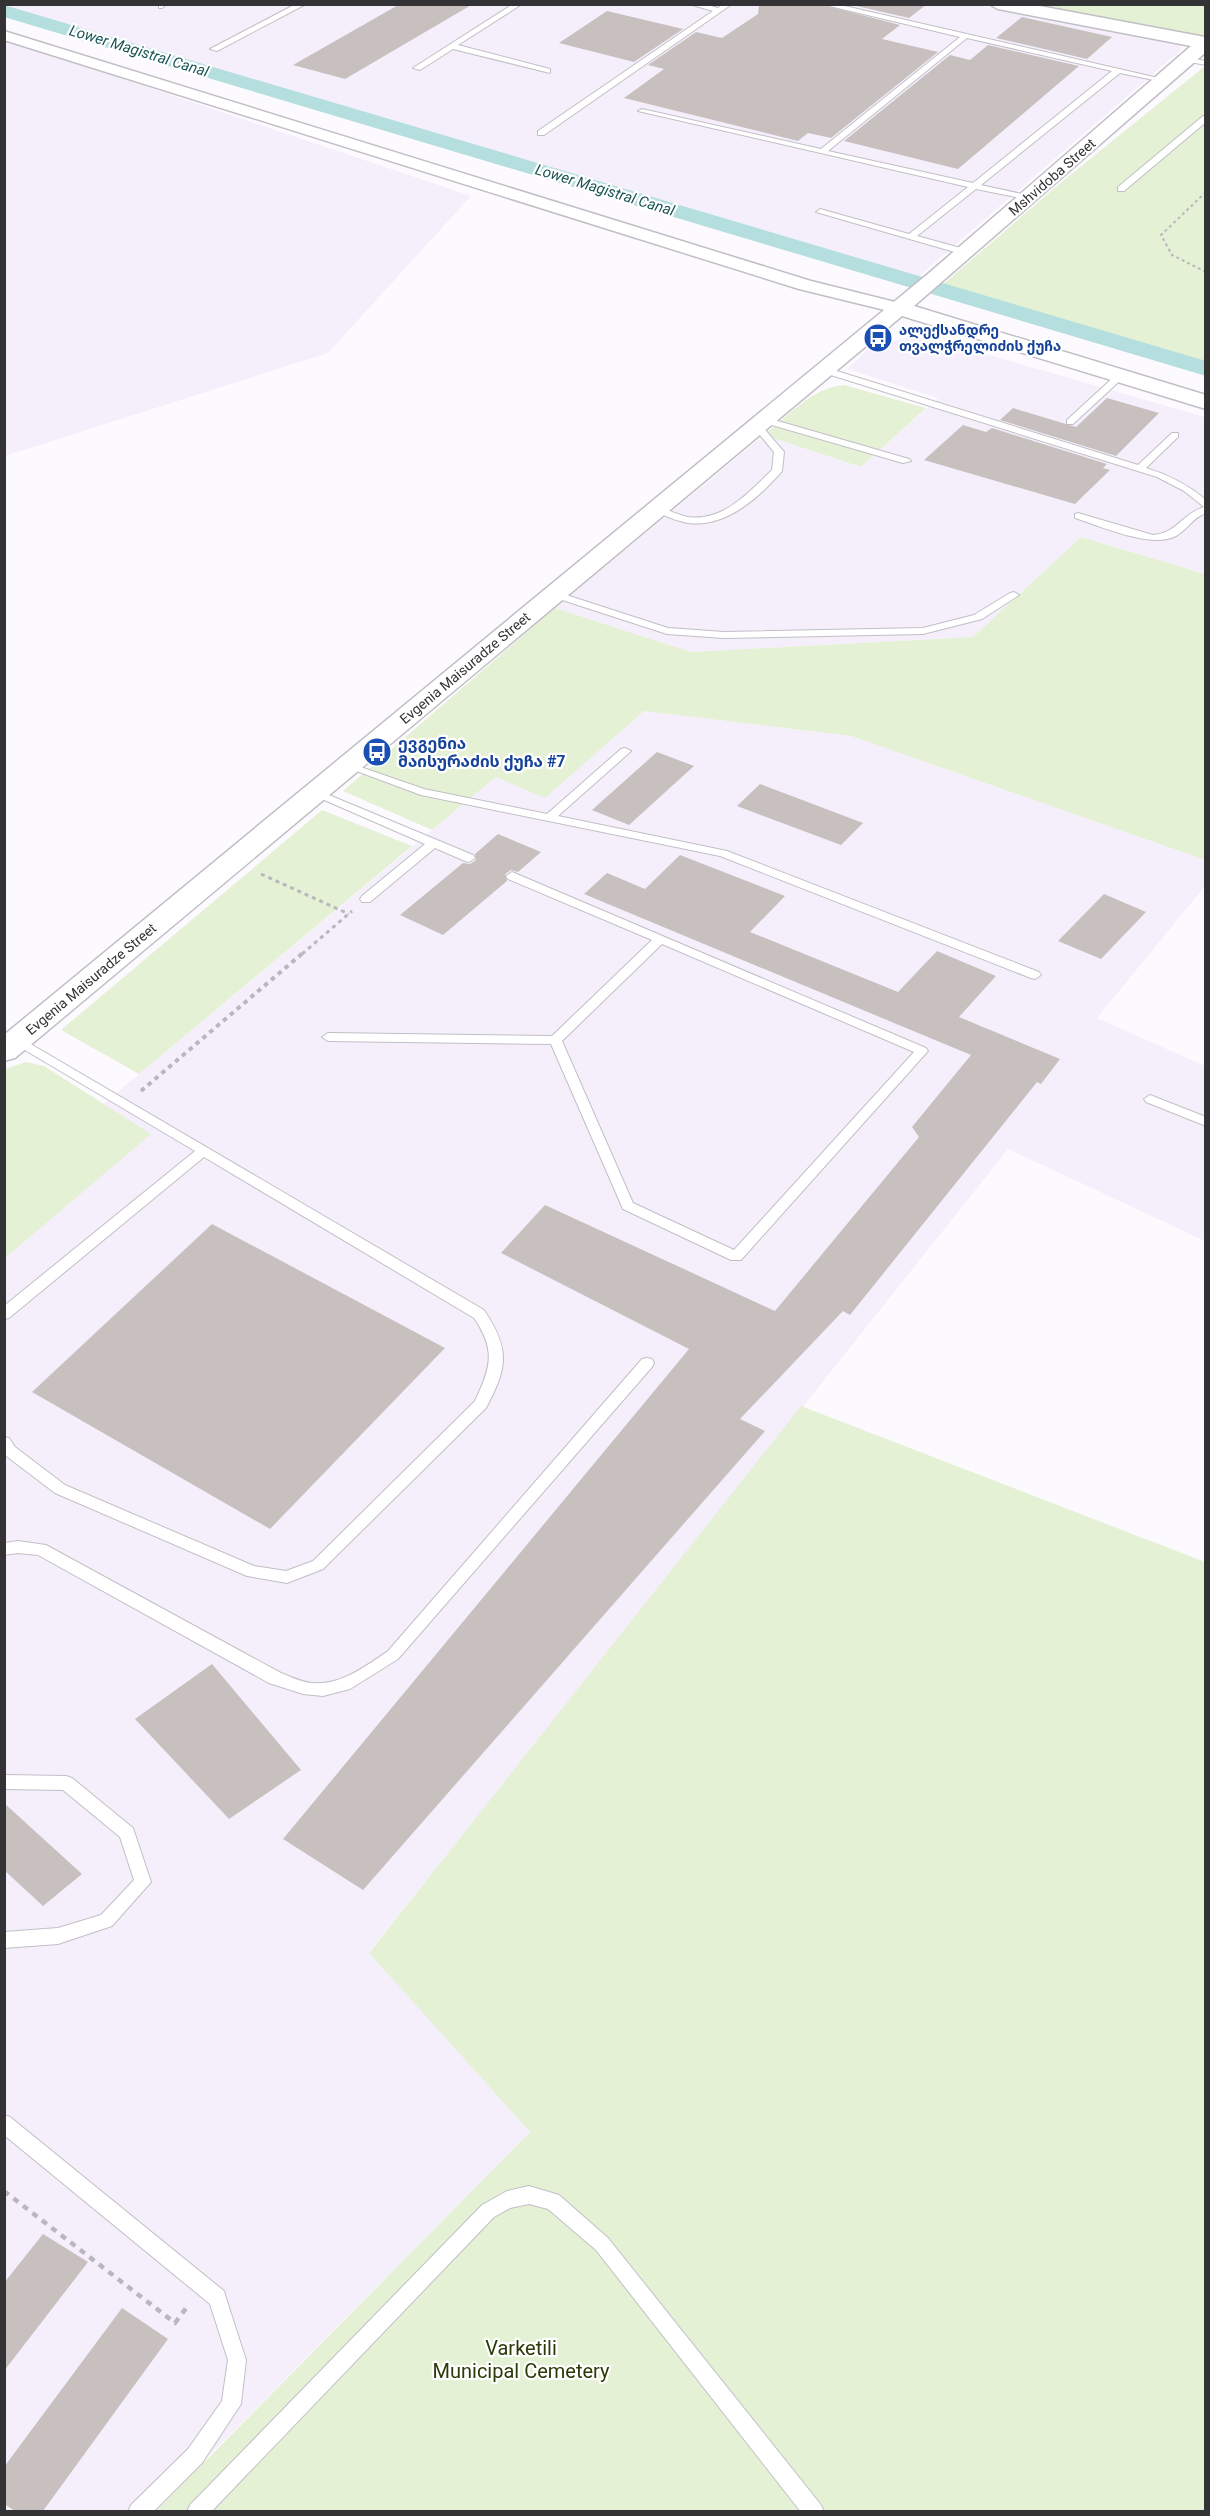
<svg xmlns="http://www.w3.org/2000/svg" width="1210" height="2516" font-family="Roboto,'Noto Sans Georgian',sans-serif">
<rect width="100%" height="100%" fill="#fcfaff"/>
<g fill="#f5effc">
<path d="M 972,4 L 1180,44 L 1181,50 L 919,276 L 5,7 L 4,5 Z"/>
<path d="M 5,39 L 17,43 L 471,196 L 328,353 L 5,456 Z"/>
<path d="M 907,338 L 944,342 L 1205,417 L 1205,574 L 1081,537 L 973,637 L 691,652 L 555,608 L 764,435 L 861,467 L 938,398 L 847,369 L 866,351 L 885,342 Z"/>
<path d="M 644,711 L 851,736 L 1205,860 L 1205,886 L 1097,1018 L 1205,1066 L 1205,1241 L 1008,1149 L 369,1952 L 530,2132 L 154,2511 L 5,2511 L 4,1258 L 150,1134 L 103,1104 L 496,777 L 545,797 Z"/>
</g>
<g fill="#e5f1d5">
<path d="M 1019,5 L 1205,5 L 1205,39 Z"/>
<path d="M 1205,66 L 1205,363 L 941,286 L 1064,180 Z"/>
<path d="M 844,385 L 926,408 L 861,467 L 764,435 C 788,416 813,387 844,385 Z"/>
<path d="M 1081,537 L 1205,574 L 1205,860 L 851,736 L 644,711 L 545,798 L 496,777 L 432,830 L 343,791 L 555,608 L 691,652 L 973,637 Z"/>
<path d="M 322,810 L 412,846 L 139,1074 L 61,1030 Z"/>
<path d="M 26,1062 L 44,1066 L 151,1134 L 5,1258 L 5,1069 Z"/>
<path d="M 801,1406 L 1205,1562 L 1205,2511 L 155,2512 L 530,2132 L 369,1953 Z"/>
</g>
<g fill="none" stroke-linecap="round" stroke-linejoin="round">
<path fill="#b5dfde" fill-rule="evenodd" d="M 4,5 L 1206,361 L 1206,376 L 4,17 Z"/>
</g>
<g fill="#c7c0bf">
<path d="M 400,4 L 473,4 L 345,79 L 293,65 Z"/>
<path d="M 759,4 L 819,4 L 900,25 L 882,39 L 938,52 L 831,138 L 808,133 L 798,141 L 624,98 L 664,69 L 648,65 L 696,32 L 722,38 L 758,14 Z"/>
<path d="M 848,4 L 927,4 L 909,18 Z"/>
<path d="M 607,11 L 683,29 L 634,62 L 559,43 Z"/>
<path d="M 1022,17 L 1112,37 L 1087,59 L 996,38 Z"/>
<path d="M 988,45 L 1079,66 L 958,169 L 844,141 L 950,55 L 970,60 Z"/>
<path d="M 1107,398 L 1159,413 L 1116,456 L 1000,420 L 1013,408 L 1076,427 Z"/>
<path d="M 963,425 L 986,432 L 992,428 L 1107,464 L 1103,468 L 1110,470 L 1075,504 L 924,460 Z"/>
<path d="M 657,752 L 694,766 L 629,825 L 592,810 Z"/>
<path d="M 760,784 L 863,823 L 841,845 L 737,806 Z"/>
<path d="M 498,834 L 541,852 L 518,872 L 511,870 L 505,874 L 507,881 L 443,935 L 400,915 L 463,863 L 470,864 L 476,860 L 475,854 Z"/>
<path d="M 680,855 L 785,896 L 750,932 L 898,992 L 937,951 L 996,976 L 959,1017 L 1060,1059 L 1041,1084 L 1037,1082 L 850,1315 L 843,1311 L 740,1419 L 765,1431 L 363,1890 L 283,1839 L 689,1349 L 501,1253 L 545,1205 L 775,1311 L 919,1137 L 912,1127 L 971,1055 L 584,894 L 607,873 L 645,889 Z"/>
<path d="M 1104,894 L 1146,912 L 1101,959 L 1058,941 Z"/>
<path d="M 212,1224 L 445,1348 L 270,1529 L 32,1392 Z"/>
<path d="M 212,1664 L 301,1770 L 229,1819 L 135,1719 Z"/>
<path d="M 4,1803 L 82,1874 L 43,1906 L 4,1870 Z"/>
<path d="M 43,2234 L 88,2262 L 4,2371 L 4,2283 Z"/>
<path d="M 122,2308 L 168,2339 L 43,2511 L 15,2511 L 4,2504 L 4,2467 Z"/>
</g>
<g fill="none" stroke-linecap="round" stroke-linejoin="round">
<g stroke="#c1bfc5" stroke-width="2">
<g id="lane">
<path d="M 159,4 L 167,4 L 162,8 L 159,8 Z"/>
<path d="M 296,4 L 306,4 L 217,51 L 210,49 Z"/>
<path d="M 513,4 L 522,4 L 458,45 L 550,69 L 550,73 L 453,49 L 420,70 L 413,68 Z"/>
<path d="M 689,4 L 703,4 L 718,8 L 723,4 L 732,4 L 544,135 L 538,135 L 538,131 L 713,11 Z"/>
<path d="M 821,4 L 836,4 L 1167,80 L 1163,82 L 1120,73 L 981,185 L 1031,196 L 1031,200 L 976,189 L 917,236 L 968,250 L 968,254 L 965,255 L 816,212 L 820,209 L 909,234 L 968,187 L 638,111 L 642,109 L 821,149 L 960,37 ZM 967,38 L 1112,71 L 973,183 L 828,151 Z"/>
<path d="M 1184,57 L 1206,61 L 1206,65 L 1184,61 Z"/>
<path d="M 1203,116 L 1206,116 L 1206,122 L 1124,191 L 1118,191 L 1118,187 Z"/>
<path d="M 824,367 L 1138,465 L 1172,433 L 1178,433 L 1178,437 L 1146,468 C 1169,475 1187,484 1206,500 L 1206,513 C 1192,518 1187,530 1176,536 C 1151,549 1100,526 1075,518 L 1075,514 L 1078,513 L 1153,535 C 1177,533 1182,514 1204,507 L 1184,491 L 1157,477 L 821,372 L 819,370 Z"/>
<path d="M 1117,374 L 1125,376 L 1073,424 L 1067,424 L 1067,420 Z"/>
<path d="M 764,417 L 909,459 L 911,461 L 903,463 L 761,422 L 761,418 Z"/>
<path d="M 754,424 L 760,424 L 784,452 L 782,471 C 759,498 725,528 688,523 C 676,521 664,515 653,511 L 653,507 L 656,506 C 667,509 677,515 688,517 C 723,522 749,492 772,470 L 774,452 L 754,428 Z"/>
<path d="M 554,591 L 668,628 L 724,632 L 923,628 L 974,615 L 1010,593 L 1014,592 L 1019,595 L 982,619 L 923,634 L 724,638 L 667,634 L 550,596 L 549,594 Z"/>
<path d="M 625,748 L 631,751 L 629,753 L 558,816 L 727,851 L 1039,972 L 1041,975 L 1035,979 L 1031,978 L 720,856 L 421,795 L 343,766 L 349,763 L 424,789 L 547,814 L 621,749 Z"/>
<path d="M 317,790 L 473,855 L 475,858 L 469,862 L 465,861 L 435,848 L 370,902 L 362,902 L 360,899 L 362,896 L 425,844 L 313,795 L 311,793 Z"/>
<path d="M 512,872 L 926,1048 L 928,1051 L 741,1260 L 731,1260 L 623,1209 L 551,1044 L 328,1041 L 322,1037 L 328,1033 L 552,1036 L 652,940 L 508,879 L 506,876 ZM 662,944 L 914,1052 L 734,1250 L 633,1203 L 562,1041 Z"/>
<path d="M 17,1036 L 484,1310 C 510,1349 508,1367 486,1408 L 323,1569 L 287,1583 L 247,1576 L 55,1493 L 5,1455 L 4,1437 L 9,1438 L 15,1447 L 65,1485 L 254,1566 L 286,1571 L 313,1561 L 475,1401 C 491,1367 496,1350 474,1318 L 204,1157 L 9,1318 L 4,1319 L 4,1306 L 195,1151 L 13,1043 L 11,1040 L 13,1037 Z"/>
<path d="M 1150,1095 L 1206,1117 L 1206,1126 L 1146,1102 L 1144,1099 Z"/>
<path d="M 647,1358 L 652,1359 L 654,1363 L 652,1367 L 398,1659 L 350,1689 L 323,1696 L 303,1694 L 269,1683 L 38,1555 L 18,1553 L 4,1555 L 4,1543 L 18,1541 L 46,1545 L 281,1673 C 291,1677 301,1682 312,1683 C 340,1686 366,1666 388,1651 L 642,1359 Z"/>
<path d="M 4,1775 L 66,1776 L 72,1778 L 133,1828 L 151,1882 L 112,1926 L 58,1944 L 4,1948 L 4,1932 L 58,1928 L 101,1915 L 134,1880 L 120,1837 L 63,1790 L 4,1789 Z"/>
<path d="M 4,2115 L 10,2117 L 224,2291 L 226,2298 L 246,2360 L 241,2404 L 202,2463 L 153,2512 L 128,2512 L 131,2505 L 188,2449 L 222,2401 L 228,2360 L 210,2304 L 4,2135 Z"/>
<path d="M 529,2186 L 559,2195 L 608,2238 L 821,2505 L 824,2512 L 801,2512 L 596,2250 L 548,2209 L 529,2204 L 510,2208 L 494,2217 L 211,2512 L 187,2512 L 190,2505 L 482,2205 L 507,2191 Z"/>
</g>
</g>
<g stroke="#c1bfc5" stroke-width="3">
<path id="street" d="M 4,31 L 811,281 L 903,304 L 906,308 L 897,313 L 799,289 L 4,40 Z"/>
</g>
<g stroke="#c1bfc5" stroke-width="3">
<path id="secondary" d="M 989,4 L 1029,4 L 1205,37 L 1206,52 L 914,306 L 1206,395 L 1206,409 L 902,316 L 15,1058 L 4,1061 L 4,1035 L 929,273 L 1191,46 L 998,9 Z"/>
</g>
<path stroke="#b9b7bc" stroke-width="2" stroke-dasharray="3 3" stroke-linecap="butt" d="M 1206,192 L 1161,235 L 1172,255 L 1206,272"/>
<g stroke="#b9b7bc" stroke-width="3" stroke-dasharray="4 4" stroke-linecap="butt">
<path d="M 261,874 L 349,914"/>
<path d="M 302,954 L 352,911"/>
</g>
<path stroke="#b9b7bc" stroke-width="4" stroke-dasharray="4.5 4.5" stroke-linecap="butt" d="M 141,1091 L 304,952"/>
<path stroke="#b9b7bc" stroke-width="4.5" stroke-dasharray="6 6" stroke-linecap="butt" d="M 4,2191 L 175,2323 L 187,2307"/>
<use href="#lane" fill="#fff" fill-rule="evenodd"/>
<use href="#street" fill="#fff" fill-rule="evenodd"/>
<use href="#secondary" fill="#fff" fill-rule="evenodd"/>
</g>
<defs>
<g id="bus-disc" transform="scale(1.5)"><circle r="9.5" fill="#1a4fb4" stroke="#fff"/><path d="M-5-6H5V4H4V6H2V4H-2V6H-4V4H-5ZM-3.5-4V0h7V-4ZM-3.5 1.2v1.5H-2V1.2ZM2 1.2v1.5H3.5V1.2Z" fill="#fff"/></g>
</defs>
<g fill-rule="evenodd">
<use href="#bus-disc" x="878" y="338"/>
<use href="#bus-disc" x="377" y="752"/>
</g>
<g text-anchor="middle" stroke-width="4.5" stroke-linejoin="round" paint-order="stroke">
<g font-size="14" fill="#333234" stroke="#fff">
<text transform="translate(1052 177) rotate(-41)" y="5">Mshvidoba Street</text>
<text transform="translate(465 668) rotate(-40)" y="5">Evgenia Maisuradze Street</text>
<text transform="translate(91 979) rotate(-40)" y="5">Evgenia Maisuradze Street</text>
</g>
<g font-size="14" font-weight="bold" fill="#164399" stroke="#fff" text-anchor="start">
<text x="899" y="335">ალექსანდრე<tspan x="899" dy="16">თვალჭრელიძის ქუჩა</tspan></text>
</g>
<g font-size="15" font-style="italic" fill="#195354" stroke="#fff">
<text transform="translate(139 51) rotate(17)" y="5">Lower Magistral Canal</text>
<text transform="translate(605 190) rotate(17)" y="5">Lower Magistral Canal</text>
</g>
<g font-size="16" font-weight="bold" fill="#164399" stroke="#fff" text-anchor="start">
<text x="398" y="749">ევგენია<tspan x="398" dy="18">მაისურაძის ქუჩა #7</tspan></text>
</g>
<g font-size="20" fill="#2b3a09" stroke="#fff">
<text x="521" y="2355">Varketili<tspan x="521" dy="23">Municipal Cemetery</tspan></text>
</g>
</g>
<rect width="1210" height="2516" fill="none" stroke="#333234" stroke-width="12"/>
</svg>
